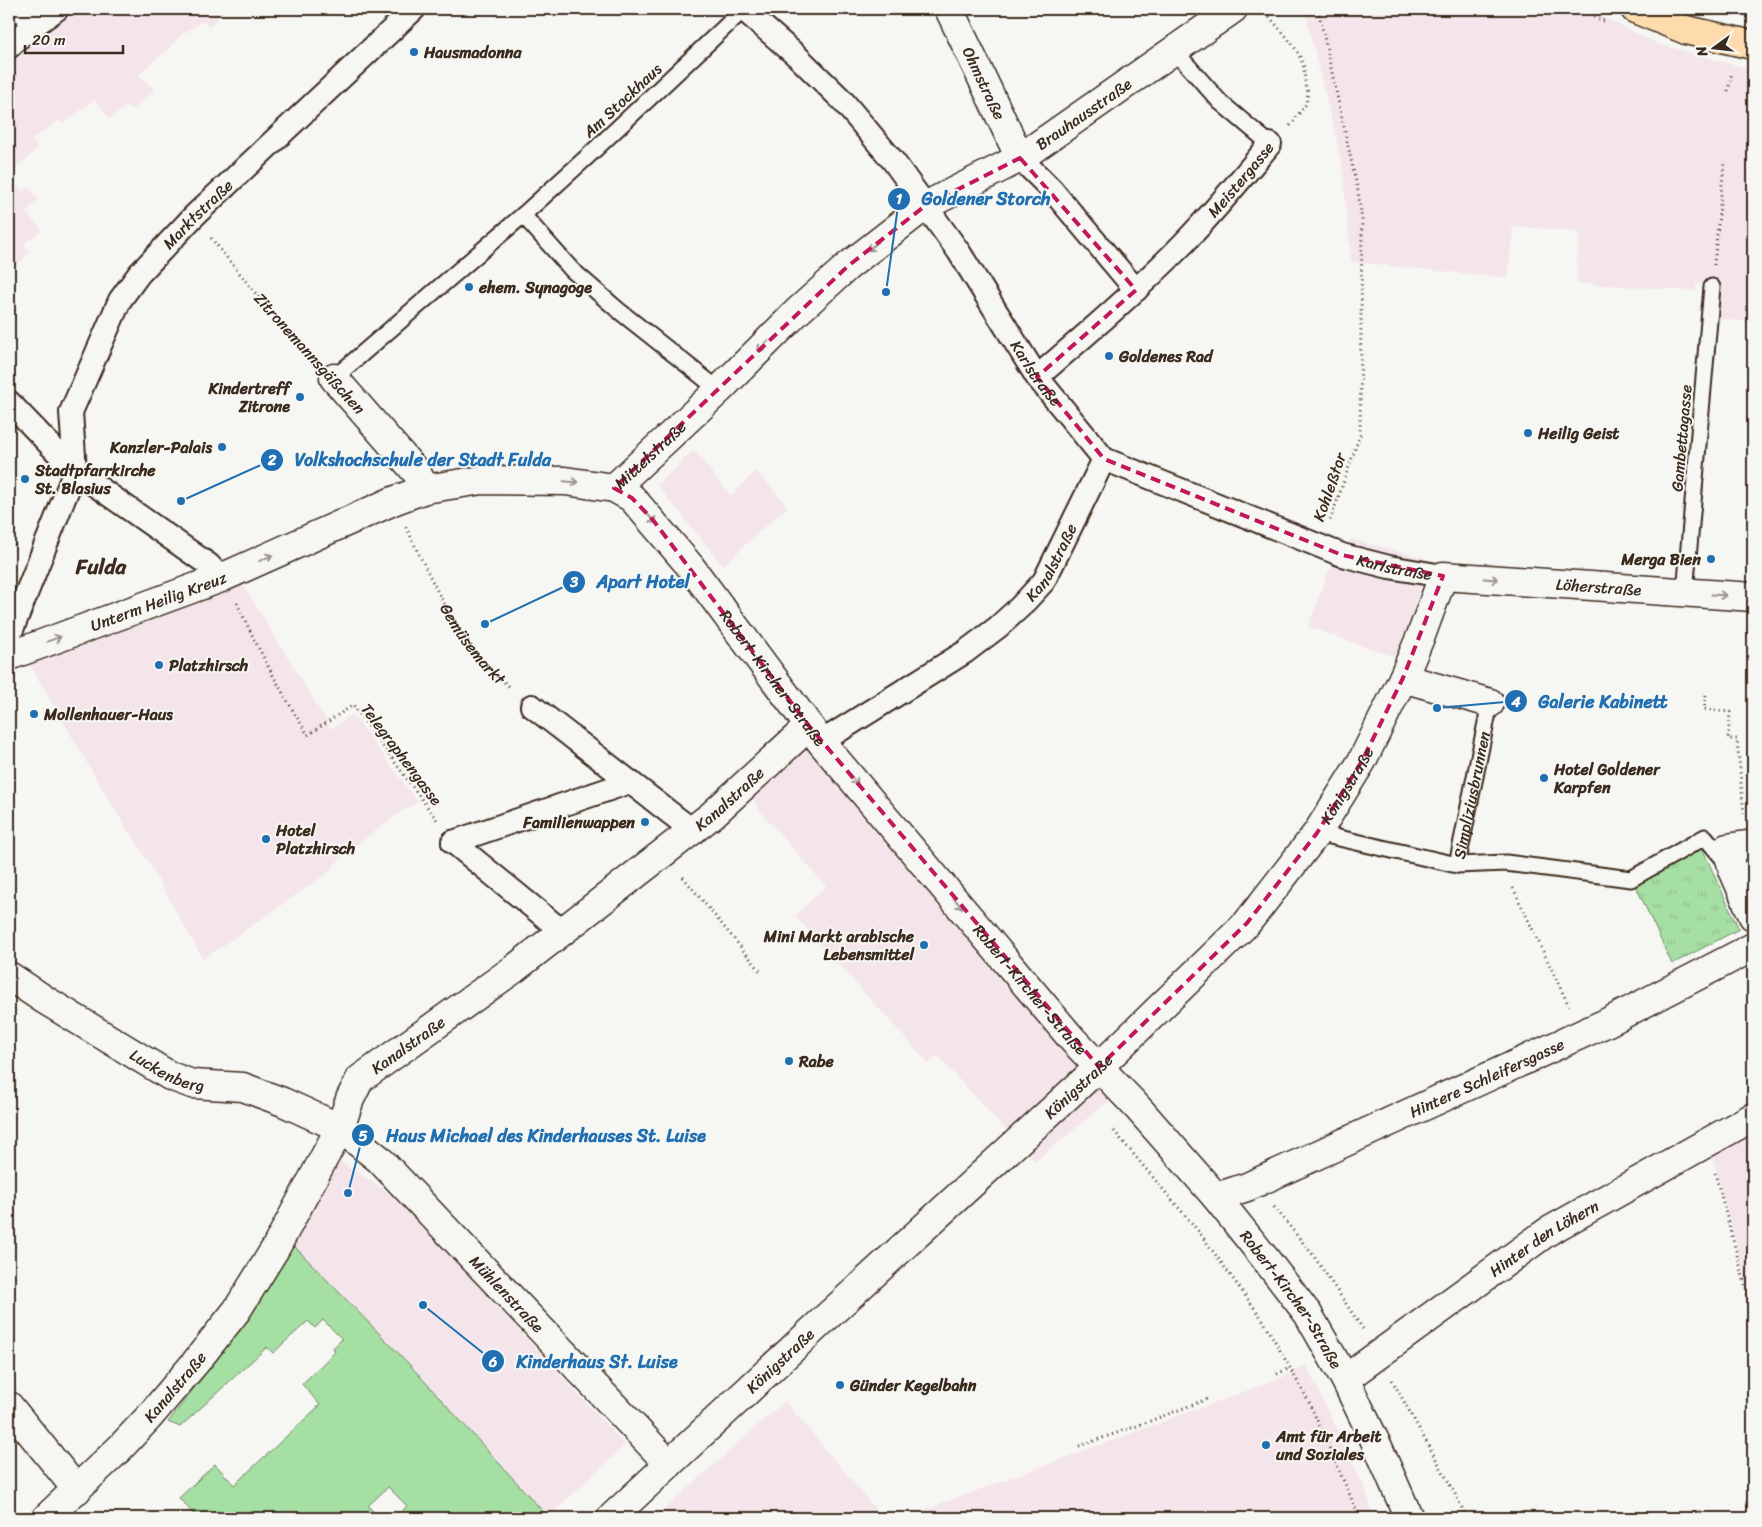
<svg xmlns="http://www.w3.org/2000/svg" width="1762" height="1527" font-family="Sriracha,sans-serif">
<defs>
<pattern id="park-tufts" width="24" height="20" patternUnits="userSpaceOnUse" patternTransform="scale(1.25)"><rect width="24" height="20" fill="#a5dfa4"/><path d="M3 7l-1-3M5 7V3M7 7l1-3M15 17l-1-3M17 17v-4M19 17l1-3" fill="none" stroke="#8fc08d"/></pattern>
</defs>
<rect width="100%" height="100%" fill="#f6f6f2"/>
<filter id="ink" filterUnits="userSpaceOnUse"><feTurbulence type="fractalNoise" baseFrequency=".02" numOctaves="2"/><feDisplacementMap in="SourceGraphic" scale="10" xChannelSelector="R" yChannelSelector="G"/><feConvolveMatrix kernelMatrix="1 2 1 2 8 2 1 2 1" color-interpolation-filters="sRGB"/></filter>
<g filter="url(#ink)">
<g fill="#f4e5eb">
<path d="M 72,9 L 227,9 L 209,27 L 203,21 L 180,36 L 167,51 L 153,61 L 139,75 L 155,90 L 131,111 L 127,106 L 110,119 L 94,100 L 63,124 L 59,120 L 31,140 L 38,148 L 24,161 L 9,172 L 9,63 Z"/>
<path d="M 1304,9 L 1586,9 L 1659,44 L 1753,70 L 1753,322 L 1719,319 L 1720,288 L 1697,284 L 1695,291 L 1576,283 L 1579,232 L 1513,226 L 1508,278 L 1351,262 L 1342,163 Z"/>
<path d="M 9,177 L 23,191 L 27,187 L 39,199 L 25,212 L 42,230 L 24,244 L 30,252 L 9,272 Z"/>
<path d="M 692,452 L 696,453 L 731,496 L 756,471 L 788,507 L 761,530 L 723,566 L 657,485 Z"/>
<path d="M 1351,539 L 1429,559 L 1398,658 L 1308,627 L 1328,573 Z"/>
<path d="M 241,581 L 331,729 L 353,714 L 418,802 L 401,812 L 349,850 L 325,875 L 203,959 L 132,834 L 130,834 L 106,795 L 29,663 Z"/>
<path d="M 804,746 L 1110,1100 L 1035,1161 L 951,1071 L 938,1055 L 929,1064 L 795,916 L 826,886 L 760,811 L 751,795 Z"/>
<path d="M 1753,1126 L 1753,1309 L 1711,1150 Z"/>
<path d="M 338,1160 L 398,1199 L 625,1445 L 548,1517 L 408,1363 L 294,1246 Z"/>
<path d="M 1306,1365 L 1365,1488 L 1374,1518 L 902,1518 L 1279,1379 Z"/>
<path d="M 785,1401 L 883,1518 L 655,1518 Z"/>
</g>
<path fill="#a5dfa4" stroke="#708461" d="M 294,1246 L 408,1363 L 548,1517 L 546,1518 L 395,1518 L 407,1506 L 388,1487 L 368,1506 L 380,1518 L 197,1518 L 179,1498 L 215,1464 L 234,1485 L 320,1405 L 302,1384 L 335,1352 L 333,1348 L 342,1339 L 323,1320 L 315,1328 L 308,1321 L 273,1353 L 267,1347 L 180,1427 L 168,1422 L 248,1318 Z"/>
<path fill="url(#park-tufts)" stroke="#708461" d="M 1701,846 L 1739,929 L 1672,964 L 1634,882 Z"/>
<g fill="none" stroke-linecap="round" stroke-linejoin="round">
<g stroke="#3b2a1e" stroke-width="19">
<g id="service">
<path d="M 1174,50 L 1220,102 L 1270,144"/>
<path d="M 523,215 L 572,270 L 618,310 L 719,390"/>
<path d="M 334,378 L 523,215 L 587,157 L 744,9"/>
<path d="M 1685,592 L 1712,287"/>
<path id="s2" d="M 1317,833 L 1457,865 L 1490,703"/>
<path d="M 1457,865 L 1506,863 L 1631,879 L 1705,837 L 1727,863"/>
</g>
</g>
<g stroke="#3b2a1e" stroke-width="26">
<g id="pedestrian">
<path d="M 20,9 L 35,24"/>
<path id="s3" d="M 743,9 L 798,57 L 842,100 L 894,162 L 959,252 L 1037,377 L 1104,459 L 1342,555 L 1389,567 L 1443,576"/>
<path d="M 9,47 L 24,33 L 57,9"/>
<path d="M 1020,158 L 1052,190 L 1136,290"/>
<path id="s4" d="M 1037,377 C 1087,334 1137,291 1183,244 C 1214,212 1242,178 1270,144"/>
<path d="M 9,402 L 75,471 L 209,565 L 221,578"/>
<path id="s5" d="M 9,637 L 75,471 L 71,412 L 120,300 L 139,274 L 194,216 L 414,9"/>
<path d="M 532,706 L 692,830"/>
<path id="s6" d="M 821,742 L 965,652 L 998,627 L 1020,607 L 1044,581 L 1104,459"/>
<path d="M 453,842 L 630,782"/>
<path d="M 453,842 L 562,931"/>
</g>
</g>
<g stroke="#3b2a1e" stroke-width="31">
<g id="minor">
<path id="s7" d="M 949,9 L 1020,158"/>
<path d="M 334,378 L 417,473 L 425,489"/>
<path id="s8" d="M 614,488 L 719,390 L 798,311 L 848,266 L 925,206 L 1020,158 L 1233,9"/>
<path id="s9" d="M 9,656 L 221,578 L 393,501 L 425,489 L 482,480 L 565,481 L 614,488 L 632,498 L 690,566 L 821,742 L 1072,1039 L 1138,1108 L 1216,1197 L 1267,1261 L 1308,1314 L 1345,1379 L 1378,1447 L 1409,1518"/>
<path d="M 1403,678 L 1490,703"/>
<path d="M 1753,844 L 1727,848 L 1733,870 L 1753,916"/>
<path id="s10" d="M 9,976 L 45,1000 L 170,1076 L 192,1084 L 243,1087 L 283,1102 L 340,1128 L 379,1159 L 669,1464"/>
<path id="s11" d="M 1216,1197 L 1247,1187 L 1606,1023 L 1753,947"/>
<path id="s12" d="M 1345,1379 L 1547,1232 L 1753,1117"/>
<path d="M 9,1406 L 77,1490"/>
<path id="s13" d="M 46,1518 L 119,1449 L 149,1417 L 195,1363 L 237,1310 L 275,1249 L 340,1128 L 350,1099 L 360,1079 L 514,969 L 712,815 L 809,726"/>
<path id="s14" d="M 611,1518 L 818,1325 L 1099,1067 L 1247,923 L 1317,833 L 1362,761 L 1403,678 L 1422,633 L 1443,576 L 1753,597"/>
</g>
</g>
<g stroke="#3b2a1e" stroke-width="31">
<path id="primary" d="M 1635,9 L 1686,30 L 1753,45"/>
</g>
<g stroke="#3b2a1e" stroke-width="3" stroke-dasharray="1 4" stroke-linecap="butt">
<path d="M 1318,9 L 1358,191 L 1362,220 L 1360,435 L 1330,521"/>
<path d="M 1581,9 L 1602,21 L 1607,20"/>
<path d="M 1266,13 C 1279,29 1297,45 1303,65 C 1306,75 1303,82 1308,92 L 1306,104 L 1290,126"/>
<path d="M 1728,91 L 1732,72"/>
<path d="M 211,238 L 273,315 L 313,357"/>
<path d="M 1714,265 L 1724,164"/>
<path id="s1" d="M 406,527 C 434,585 460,646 511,688"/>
<path d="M 9,536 L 16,546"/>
<path d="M 237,603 C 258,649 281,692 308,735 L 353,705 L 437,820"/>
<path d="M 1706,695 L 1704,709 L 1730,712 L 1728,739 L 1737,739 L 1744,814"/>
<path d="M 683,877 L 762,973"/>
<path d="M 1513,888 L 1569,1006"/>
<path d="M 1114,1131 L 1199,1232 L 1263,1320 L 1309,1402 L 1360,1518"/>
<path d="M 1715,1173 L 1753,1314"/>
<path d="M 1274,1207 L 1313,1255 L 1363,1329"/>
<path d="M 1277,1374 L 1290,1368"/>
<path d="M 1392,1380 L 1451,1486 L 1467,1518"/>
<path d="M 1079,1446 L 1137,1426 L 1207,1399"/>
</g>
<use href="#service" stroke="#f6f6f2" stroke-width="15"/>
<use href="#pedestrian" stroke="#f6f6f2" stroke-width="22"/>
<use href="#minor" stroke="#f6f6f2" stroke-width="28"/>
<use href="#primary" stroke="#fddbac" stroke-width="28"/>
</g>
<defs><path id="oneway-shaft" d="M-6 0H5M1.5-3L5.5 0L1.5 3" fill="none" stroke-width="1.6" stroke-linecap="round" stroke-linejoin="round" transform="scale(1.25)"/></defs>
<g stroke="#989088">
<use href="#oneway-shaft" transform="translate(873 246) rotate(142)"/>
<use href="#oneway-shaft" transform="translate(763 346) rotate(135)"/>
<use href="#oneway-shaft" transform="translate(571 482) rotate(5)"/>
<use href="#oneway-shaft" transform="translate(651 518) rotate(48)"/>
<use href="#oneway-shaft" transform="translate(266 558) rotate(-24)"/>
<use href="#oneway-shaft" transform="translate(1491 579) rotate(4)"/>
<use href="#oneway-shaft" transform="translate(1719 595) rotate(4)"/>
<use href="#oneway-shaft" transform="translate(54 639) rotate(-20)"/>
<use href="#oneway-shaft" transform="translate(853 779) rotate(50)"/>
<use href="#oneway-shaft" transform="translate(958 903) rotate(50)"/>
</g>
</g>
<path fill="none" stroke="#c2185b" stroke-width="4" stroke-dasharray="10 6" stroke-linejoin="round" d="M 1020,158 L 1136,290 L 1037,377 L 1104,459 L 1342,555 L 1443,576 L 1403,678 L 1362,761 L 1317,833 L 1247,923 L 1099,1067 L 809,726 L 653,520 L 632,498 L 614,488 L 848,266 L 925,206 Z"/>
<g fill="#1f6fb2" stroke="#f6f6f2" stroke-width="2">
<circle cx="414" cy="52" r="5"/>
<circle cx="469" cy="287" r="5"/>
<circle cx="1109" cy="356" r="5"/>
<circle cx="300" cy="397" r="5"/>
<circle cx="1528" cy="433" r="5"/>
<circle cx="222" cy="447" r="5"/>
<circle cx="25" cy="479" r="5"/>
<circle cx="1711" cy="559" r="5"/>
<circle cx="159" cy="665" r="5"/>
<circle cx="34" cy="714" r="5"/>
<circle cx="1544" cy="778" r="5"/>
<circle cx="645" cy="822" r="5"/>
<circle cx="266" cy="839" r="5"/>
<circle cx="924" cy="945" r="5"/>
<circle cx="789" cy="1061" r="5"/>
<circle cx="840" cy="1385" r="5"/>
<circle cx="1266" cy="1445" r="5"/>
</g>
<g text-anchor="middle" stroke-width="4" stroke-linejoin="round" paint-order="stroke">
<g font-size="16" font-weight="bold" fill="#3b2a1e" stroke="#f6f6f2" text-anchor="start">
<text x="424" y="58">Hausmadonna</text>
<text x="479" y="293">ehem. Synagoge</text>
<text x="1119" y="362">Goldenes Rad</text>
<text x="290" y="394" text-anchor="end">Kindertreff<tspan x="290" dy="18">Zitrone</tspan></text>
<text x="1538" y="439">Heilig Geist</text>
<text x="212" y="453" text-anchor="end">Kanzler-Palais</text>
<text x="35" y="476">Stadtpfarrkirche<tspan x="35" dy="18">St. Blasius</tspan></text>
<text x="1701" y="565" text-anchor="end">Merga Bien</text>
<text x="169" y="671">Platzhirsch</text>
<text x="44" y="720">Mollenhauer-Haus</text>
<text x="1554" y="775">Hotel Goldener<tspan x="1554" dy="18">Karpfen</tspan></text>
<text x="635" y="828" text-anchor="end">Familienwappen</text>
<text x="276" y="836">Hotel<tspan x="276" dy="18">Platzhirsch</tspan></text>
<text x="914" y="942" text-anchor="end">Mini Markt arabische<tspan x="914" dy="18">Lebensmittel</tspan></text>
<text x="799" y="1067">Rabe</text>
<text x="850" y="1391">Günder Kegelbahn</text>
<text x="1276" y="1442">Amt für Arbeit<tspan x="1276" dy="18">und Soziales</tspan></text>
</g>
<g font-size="16" fill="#3b2a1e" stroke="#f6f6f2">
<text dy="6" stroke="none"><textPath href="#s7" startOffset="82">Ohmstraße</textPath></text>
<text transform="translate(622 100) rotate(-43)" y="6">Am Stockhaus</text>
<text dy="6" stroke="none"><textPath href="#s8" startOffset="604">Brauhausstraße</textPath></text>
<text dy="6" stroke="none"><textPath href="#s4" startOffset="284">Meistergasse</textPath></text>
<text dy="6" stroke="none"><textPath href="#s5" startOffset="476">Marktstraße</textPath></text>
<text transform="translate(310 353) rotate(48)" y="6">Zitronemannsgäßchen</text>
<text dy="6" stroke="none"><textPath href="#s3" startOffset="470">Karlstraße</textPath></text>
<text transform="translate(1681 438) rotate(-85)" y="6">Gambettagasse</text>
<text dy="6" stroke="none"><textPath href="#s8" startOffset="49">Mittelstraße</textPath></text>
<text transform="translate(1329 487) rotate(-71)" y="6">Kohleßtor</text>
<text dy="6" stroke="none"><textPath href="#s6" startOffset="296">Kanalstraße</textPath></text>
<text dy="6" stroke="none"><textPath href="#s3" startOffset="890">Karlstraße</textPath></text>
<text dy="6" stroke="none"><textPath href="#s14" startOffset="1428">Löherstraße</textPath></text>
<text dy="6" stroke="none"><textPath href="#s9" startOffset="159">Unterm Heilig Kreuz</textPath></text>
<text dy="6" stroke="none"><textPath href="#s1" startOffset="135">Gemüsemarkt</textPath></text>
<text dy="6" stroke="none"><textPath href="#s9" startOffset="888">Robert-Kircher-Straße</textPath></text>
<text transform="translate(402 754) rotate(53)" y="6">Telegraphengasse</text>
<text dy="6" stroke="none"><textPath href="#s14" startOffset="1041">Königstraße</textPath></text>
<text dy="6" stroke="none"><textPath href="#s2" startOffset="215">Simpliziusbrunnen</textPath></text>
<text dy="6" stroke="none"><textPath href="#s13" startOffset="1009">Kanalstraße</textPath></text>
<text dy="6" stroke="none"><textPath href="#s9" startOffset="1292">Robert-Kircher-Straße</textPath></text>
<text dy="6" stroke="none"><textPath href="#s13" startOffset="604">Kanalstraße</textPath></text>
<text dy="6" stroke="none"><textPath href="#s10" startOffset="185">Luckenberg</textPath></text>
<text dy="6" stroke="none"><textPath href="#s11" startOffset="296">Hintere Schleifersgasse</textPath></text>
<text dy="6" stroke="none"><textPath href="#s14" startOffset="636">Königstraße</textPath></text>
<text dy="6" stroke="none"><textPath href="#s12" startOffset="244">Hinter den Löhern</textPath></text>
<text dy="6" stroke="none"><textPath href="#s10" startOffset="605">Mühlenstraße</textPath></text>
<text dy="6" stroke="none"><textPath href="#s9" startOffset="1698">Robert-Kircher-Straße</textPath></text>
<text dy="6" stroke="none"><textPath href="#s14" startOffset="231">Königstraße</textPath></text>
<text dy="6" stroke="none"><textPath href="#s13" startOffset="184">Kanalstraße</textPath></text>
</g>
<g font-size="21" font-weight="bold" fill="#3b2a1e" stroke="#f6f6f2">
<text x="101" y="574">Fulda</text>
</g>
</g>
<path fill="none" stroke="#1f6fb2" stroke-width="2" d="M886 292L899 199M181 501L272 460M485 624L574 582M1437 708L1516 701M348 1193L363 1135M423 1305L493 1361"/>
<g fill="#1f6fb2" stroke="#f6f6f2" stroke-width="2">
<circle cx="886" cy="292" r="5"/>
<circle cx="181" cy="501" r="5"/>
<circle cx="485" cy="624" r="5"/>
<circle cx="1437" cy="708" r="5"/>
<circle cx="348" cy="1193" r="5"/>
<circle cx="423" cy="1305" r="5"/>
<circle cx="899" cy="199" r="12"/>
<circle cx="272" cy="460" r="12"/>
<circle cx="574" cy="582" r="12"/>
<circle cx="1516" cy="701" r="12"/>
<circle cx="363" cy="1135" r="12"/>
<circle cx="493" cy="1361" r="12"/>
</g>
<g font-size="15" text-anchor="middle" font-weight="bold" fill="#fff">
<text x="899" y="204">1</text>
<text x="272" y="465">2</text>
<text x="574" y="587">3</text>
<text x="1516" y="707">4</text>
<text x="363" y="1141">5</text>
<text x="493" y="1367">6</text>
</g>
<g font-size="18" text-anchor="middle" font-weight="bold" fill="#1f6fb2" stroke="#f6f6f2" stroke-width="4" stroke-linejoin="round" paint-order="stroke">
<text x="986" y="205">Goldener Storch</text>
<text x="423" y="466">Volkshochschule der Stadt Fulda</text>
<text x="643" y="588">Apart Hotel</text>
<text x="1603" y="708">Galerie Kabinett</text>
<text x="546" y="1142">Haus Michael des Kinderhauses St. Luise</text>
<text x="597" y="1368">Kinderhaus St. Luise</text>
</g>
<rect width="1762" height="1527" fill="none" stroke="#f6f6f2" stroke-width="30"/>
<rect x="15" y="15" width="1732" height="1497" fill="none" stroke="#3b2a1e" stroke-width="2" filter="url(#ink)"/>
<g transform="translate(1714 48) rotate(255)" stroke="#f6f6f2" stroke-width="4" paint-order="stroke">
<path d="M0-4L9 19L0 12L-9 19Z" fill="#3b2a1e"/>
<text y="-8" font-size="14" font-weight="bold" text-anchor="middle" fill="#3b2a1e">N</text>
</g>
<path d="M25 45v8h98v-8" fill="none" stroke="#3b2a1e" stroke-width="2.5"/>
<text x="32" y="45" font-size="15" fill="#3b2a1e" stroke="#f6f6f2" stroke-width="4" paint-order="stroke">20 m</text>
</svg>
